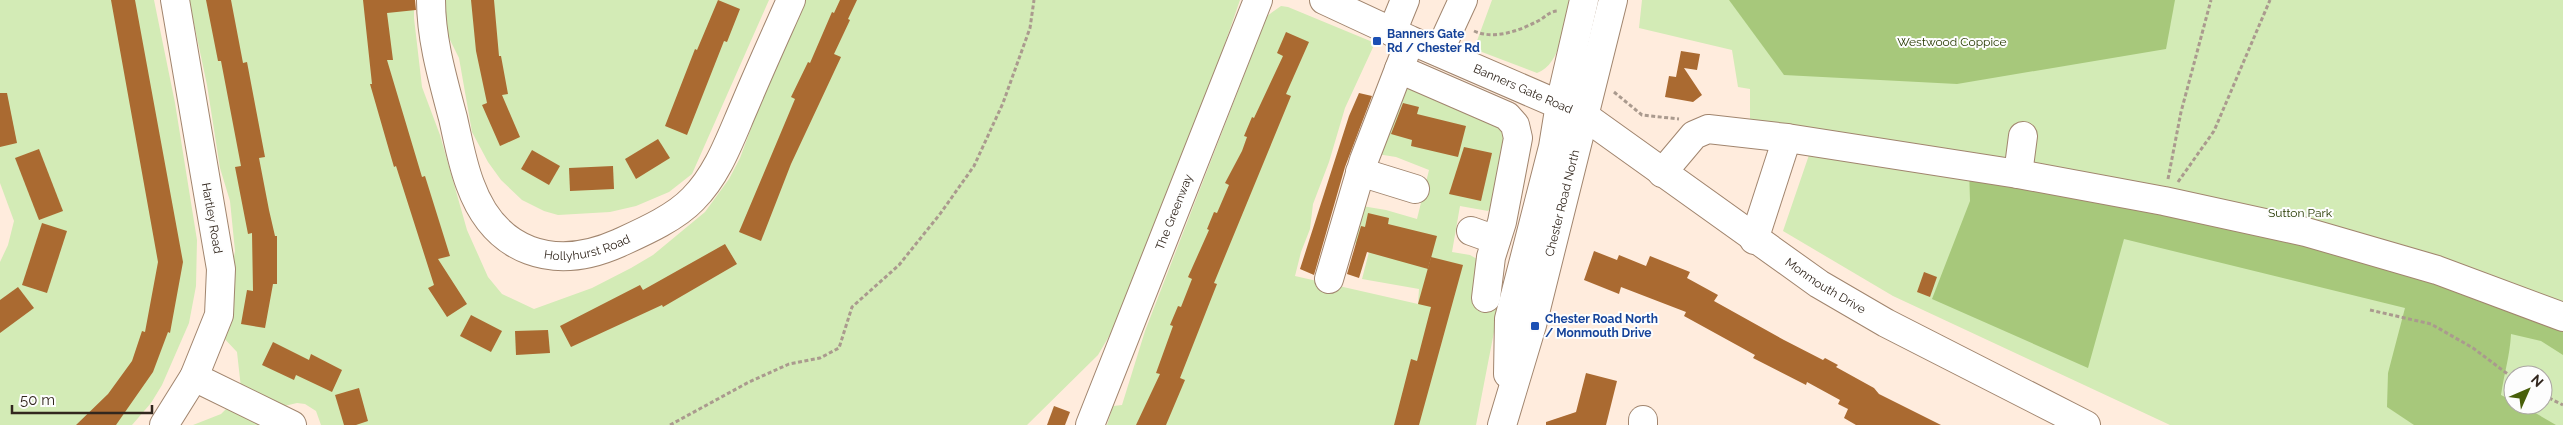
<svg xmlns="http://www.w3.org/2000/svg" width="2563" height="425" font-family="Raleway,sans-serif">
<rect width="100%" height="100%" fill="#ffecdd"/>
<g fill="#d3ebb6" fill-rule="evenodd">
<path d="M 0,0 L 154,0 L 175,103 L 197,240 L 196,286 L 189,323 L 162,385 L 151,403 L 132,425 L 0,425 L 0,262 L 8,245 L 14,221 L 0,183 Z"/>
<path d="M 189,0 L 414,0 L 414,18 L 422,87 L 440,135 L 467,230 L 488,277 L 502,294 L 534,309 L 592,288 L 631,268 L 653,255 L 705,212 L 729,179 L 740,158 L 766,88 L 806,0 L 1240,0 L 1145,275 L 1098,355 L 1027,425 L 321,425 L 316,411 L 305,404 L 297,403 L 280,407 L 241,388 L 237,352 L 221,335 L 234,287 L 232,268 L 235,251 L 230,201 L 220,168 L 207,85 Z"/>
<path d="M 444,0 L 769,0 L 692,174 L 669,192 L 636,206 L 610,212 L 558,215 L 544,211 L 522,200 L 501,180 L 488,162 L 472,132 L 459,58 L 447,34 Z"/>
<path d="M 1492,0 L 1569,0 C 1564,23 1562,64 1537,73 L 1474,49 Z"/>
<path d="M 1642,0 L 2563,0 L 2563,425 L 2170,425 L 1893,296 L 1783,231 L 1809,155 L 1750,141 L 1750,89 L 1738,87 L 1732,50 L 1639,28 ZM 2513,375 L 2543,375 L 2543,405 L 2513,405 Z"/>
<path d="M 1281,6 L 1288,7 L 1375,43 L 1345,108 L 1329,162 L 1313,204 L 1310,229 L 1301,252 L 1295,276 L 1418,304 L 1419,289 L 1362,279 L 1370,248 L 1351,242 L 1362,206 L 1386,210 L 1417,219 L 1429,170 L 1396,157 L 1377,154 L 1408,84 L 1507,130 L 1497,200 L 1488,211 L 1460,206 L 1452,252 L 1470,255 L 1477,259 L 1479,268 L 1474,301 L 1499,306 L 1476,425 L 1107,425 L 1113,406 L 1122,405 L 1145,331 L 1267,16 Z"/>
<path d="M 231,404 L 270,425 L 193,425 L 221,414 Z"/>
</g>
<g fill="#a7c87b">
<path d="M 1729,0 L 2175,0 L 2166,49 L 1957,84 L 1784,75 Z"/>
<path d="M 1969,166 L 2164,201 L 2563,317 L 2563,355 L 2541,341 L 2511,334 C 2510,355 2504,374 2501,395 L 2513,401 L 2513,405 L 2525,407 L 2556,425 L 2414,425 L 2387,407 L 2388,373 L 2405,308 L 2124,239 L 2088,368 L 1932,299 L 1970,201 Z"/>
</g>
<g fill="#aa6a31">
<path d="M 111,0 L 135,0 L 183,262 L 170,333 L 168,332 L 153,372 L 116,425 L 76,425 L 108,394 L 132,361 L 142,331 L 145,332 L 158,262 Z"/>
<path d="M 206,0 L 231,0 L 243,63 L 247,62 L 265,157 L 259,158 L 269,210 L 275,236 L 277,236 L 277,284 L 273,284 L 265,328 L 241,324 L 247,290 L 253,291 L 252,233 L 248,234 L 235,167 L 241,166 L 221,61 L 218,61 Z"/>
<path d="M 363,0 L 415,0 L 416,10 L 387,13 L 393,60 L 387,60 L 422,177 L 425,176 L 450,256 L 438,259 L 467,304 L 447,317 L 428,288 L 434,285 L 396,166 L 394,167 L 389,150 L 370,84 L 372,84 Z"/>
<path d="M 471,0 L 494,0 L 499,56 L 501,56 L 508,94 L 502,95 L 520,137 L 500,146 L 482,105 L 487,103 L 476,51 Z"/>
<path d="M 718,0 L 740,9 L 727,42 L 724,41 L 687,135 L 665,126 L 695,49 L 697,50 Z"/>
<path d="M 840,0 L 857,0 L 848,19 L 850,20 L 834,54 L 841,57 L 791,164 L 761,241 L 739,232 L 795,99 L 791,97 L 808,62 L 810,63 L 832,12 L 834,13 Z"/>
<path d="M 1286,32 L 1309,42 L 1286,94 L 1291,96 L 1214,283 L 1217,284 L 1180,378 L 1185,380 L 1166,425 L 1136,425 L 1160,374 L 1156,373 L 1173,326 L 1170,325 L 1178,306 L 1181,307 L 1192,279 L 1188,277 L 1209,230 L 1207,229 L 1214,212 L 1217,213 L 1229,185 L 1225,183 L 1242,151 L 1247,137 L 1244,136 L 1252,117 L 1254,118 L 1283,56 L 1277,53 Z"/>
<path d="M 1681,51 L 1700,54 L 1697,70 L 1684,68 L 1702,95 L 1693,102 L 1665,97 L 1669,76 L 1676,77 Z"/>
<path d="M 0,93 L 7,93 L 17,143 L 0,147 Z"/>
<path d="M 1359,93 L 1372,96 L 1345,167 L 1314,275 L 1300,269 L 1349,116 Z"/>
<path d="M 1403,103 L 1419,107 L 1417,114 L 1466,126 L 1458,157 L 1411,146 L 1412,140 L 1391,134 Z"/>
<path d="M 658,139 L 670,158 L 636,179 L 625,159 Z"/>
<path d="M 1464,147 L 1492,153 L 1481,201 L 1449,194 Z"/>
<path d="M 39,149 L 63,211 L 39,220 L 15,158 Z"/>
<path d="M 532,150 L 560,166 L 549,185 L 521,169 Z"/>
<path d="M 613,166 L 614,189 L 570,191 L 569,168 Z"/>
<path d="M 1368,213 L 1389,218 L 1388,224 L 1437,236 L 1428,269 L 1367,252 L 1359,278 L 1347,274 L 1361,226 L 1365,227 Z"/>
<path d="M 42,223 L 67,231 L 47,293 L 22,285 Z"/>
<path d="M 725,244 L 737,264 L 663,307 L 662,305 L 571,347 L 560,326 L 640,285 L 643,290 Z"/>
<path d="M 1594,251 L 1617,260 L 1619,255 L 1646,266 L 1650,256 L 1690,272 L 1687,278 L 1718,295 L 1714,301 L 1784,340 L 1823,360 L 1825,358 L 1838,365 L 1836,367 L 1874,388 L 1879,394 L 1941,425 L 1856,425 L 1844,418 L 1848,409 L 1838,404 L 1840,400 L 1807,382 L 1806,385 L 1753,358 L 1755,355 L 1684,316 L 1686,312 L 1621,287 L 1619,294 L 1584,280 Z"/>
<path d="M 1431,257 L 1463,265 L 1419,425 L 1394,425 L 1411,359 L 1417,361 L 1431,307 L 1418,304 Z"/>
<path d="M 1924,272 L 1937,277 L 1930,297 L 1917,292 Z"/>
<path d="M 18,287 L 34,308 L 0,333 L 0,300 Z"/>
<path d="M 471,315 L 502,331 L 491,352 L 460,336 Z"/>
<path d="M 548,330 L 550,353 L 516,355 L 515,331 Z"/>
<path d="M 273,342 L 309,360 L 311,354 L 342,370 L 332,392 L 296,375 L 294,380 L 262,365 Z"/>
<path d="M 1586,373 L 1617,381 L 1606,425 L 1546,425 L 1546,422 L 1576,412 Z"/>
<path d="M 359,388 L 368,421 L 356,425 L 344,425 L 335,395 Z"/>
<path d="M 1054,406 L 1070,412 L 1065,425 L 1047,425 Z"/>
</g>
<g fill="none" stroke-linecap="round" stroke-linejoin="round">
<g stroke="#a1856e" stroke-width="30">
<g id="minor">
<path id="s1" d="M 431,0 C 431,40 443,80 453,118 C 458,140 462,163 470,184 C 495,253 554,272 619,243 C 643,232 675,218 693,199 C 718,174 730,139 744,107 C 759,71 775,36 791,0"/>
<path id="s2" d="M 1324,0 L 1410,40 L 1583,115 L 1819,284 L 1886,323 L 2086,425"/>
<path d="M 1392,32 L 1405,0"/>
<path d="M 1439,52 L 1463,0"/>
<path d="M 1399,69 L 1507,116 L 1515,125 L 1518,138 L 1502,222 L 1491,257 L 1486,298"/>
<path d="M 1360,172 L 1415,189"/>
<path d="M 1662,173 L 1694,135 L 1708,129 L 1787,138 L 2018,174 L 2164,201 L 2306,232 L 2437,270 L 2563,317"/>
<path d="M 2018,174 L 2023,136"/>
<path d="M 1471,231 L 1496,240"/>
<path d="M 1754,240 L 1787,138"/>
<path d="M 1329,279 L 1364,160 L 1406,51"/>
<path d="M 194,377 L 292,425"/>
<path d="M 164,425 L 194,377 L 219,315 L 221,269 L 175,0"/>
<path id="s3" d="M 1090,425 L 1258,0"/>
<path d="M 1643,425 L 1643,420"/>
</g>
</g>
<g stroke="#a1856e" stroke-width="30">
<g id="highway">
<path d="M 1508,374 L 1509,319 L 1553,147 L 1560,104 L 1584,0"/>
<path id="s4" d="M 1502,425 L 1532,325 L 1613,0"/>
</g>
</g>
<g stroke="#aa9a8e" stroke-width="3" stroke-dasharray="4 2.5" stroke-linecap="butt">
<path d="M 1474,31 C 1494,40 1519,31 1538,21 C 1546,17 1549,11 1559,11"/>
<path d="M 1614,92 L 1642,115 L 1679,119"/>
<path d="M 2168,179 L 2181,112 L 2211,0"/>
<path d="M 2178,182 L 2214,131 L 2270,0"/>
<path d="M 2370,310 L 2431,324 L 2473,348 L 2513,378"/>
<path d="M 2543,395 L 2563,405"/>
<path d="M 670,425 L 749,382 L 789,364 L 820,358 L 839,348 L 852,307 L 899,265 L 940,214 L 974,166 L 1003,103 L 1030,28 L 1034,0"/>
</g>
<use href="#minor" stroke="#fff" stroke-width="28"/>
<use href="#highway" stroke="#fff" stroke-width="28"/>
</g>
<g fill="#1a4fb4" stroke="#fdfdfd" stroke-width="2">
<rect x="1372" y="36" width="10" height="10" rx="2.5"/>
<rect x="1530" y="321" width="10" height="10" rx="2.5"/>
</g>
<g text-anchor="middle" stroke-width="4" stroke-linejoin="round" paint-order="stroke">
<g font-size="12" font-weight="bold" fill="#164399" stroke="#fdfdfd" text-anchor="start">
<text x="1387" y="38">Banners Gate<tspan x="1387" dy="14">Rd / Chester Rd</tspan></text>
<text x="1545" y="323">Chester Road North<tspan x="1545" dy="14">/ Monmouth Drive</tspan></text>
</g>
<g font-size="12" fill="#263900" stroke="#fdfdfd">
<text x="1952" y="46">Westwood Coppice</text>
<text x="2300" y="217">Sutton Park</text>
</g>
<g font-size="12" fill="#32271e" stroke="#fdfdfd">
<text dy="4" stroke="none"><textPath href="#s2" startOffset="218">Banners Gate Road</textPath></text>
<text dy="4" stroke="none"><textPath href="#s4" startOffset="230">Chester Road North</textPath></text>
<text dy="4" stroke="none"><textPath href="#s3" startOffset="229">The Greenway</textPath></text>
<text transform="translate(212 218) rotate(80)" y="4">Hartley Road</text>
<text dy="4" stroke="none"><textPath href="#s1" startOffset="340">Hollyhurst Road</textPath></text>
<text dy="4" stroke="none"><textPath href="#s2" startOffset="580">Monmouth Drive</textPath></text>
</g>
</g>
<g transform="translate(2528 390) rotate(45)"><circle r="24" fill="#fdfdfd" stroke="#aca7a4"/>
<path d="M0-4L9 19L0 12L-9 19Z" fill="#485f0a"/>
<text y="-8" font-size="14" font-weight="bold" text-anchor="middle" fill="#32271e">N</text>
</g>
<path d="M12 405v8h140v-8" fill="none" stroke="#32271e" stroke-width="2.5"/>
<text x="20" y="405" font-size="15" fill="#32271e" stroke="#fdfdfd" stroke-width="4" paint-order="stroke">50 m</text>
</svg>
